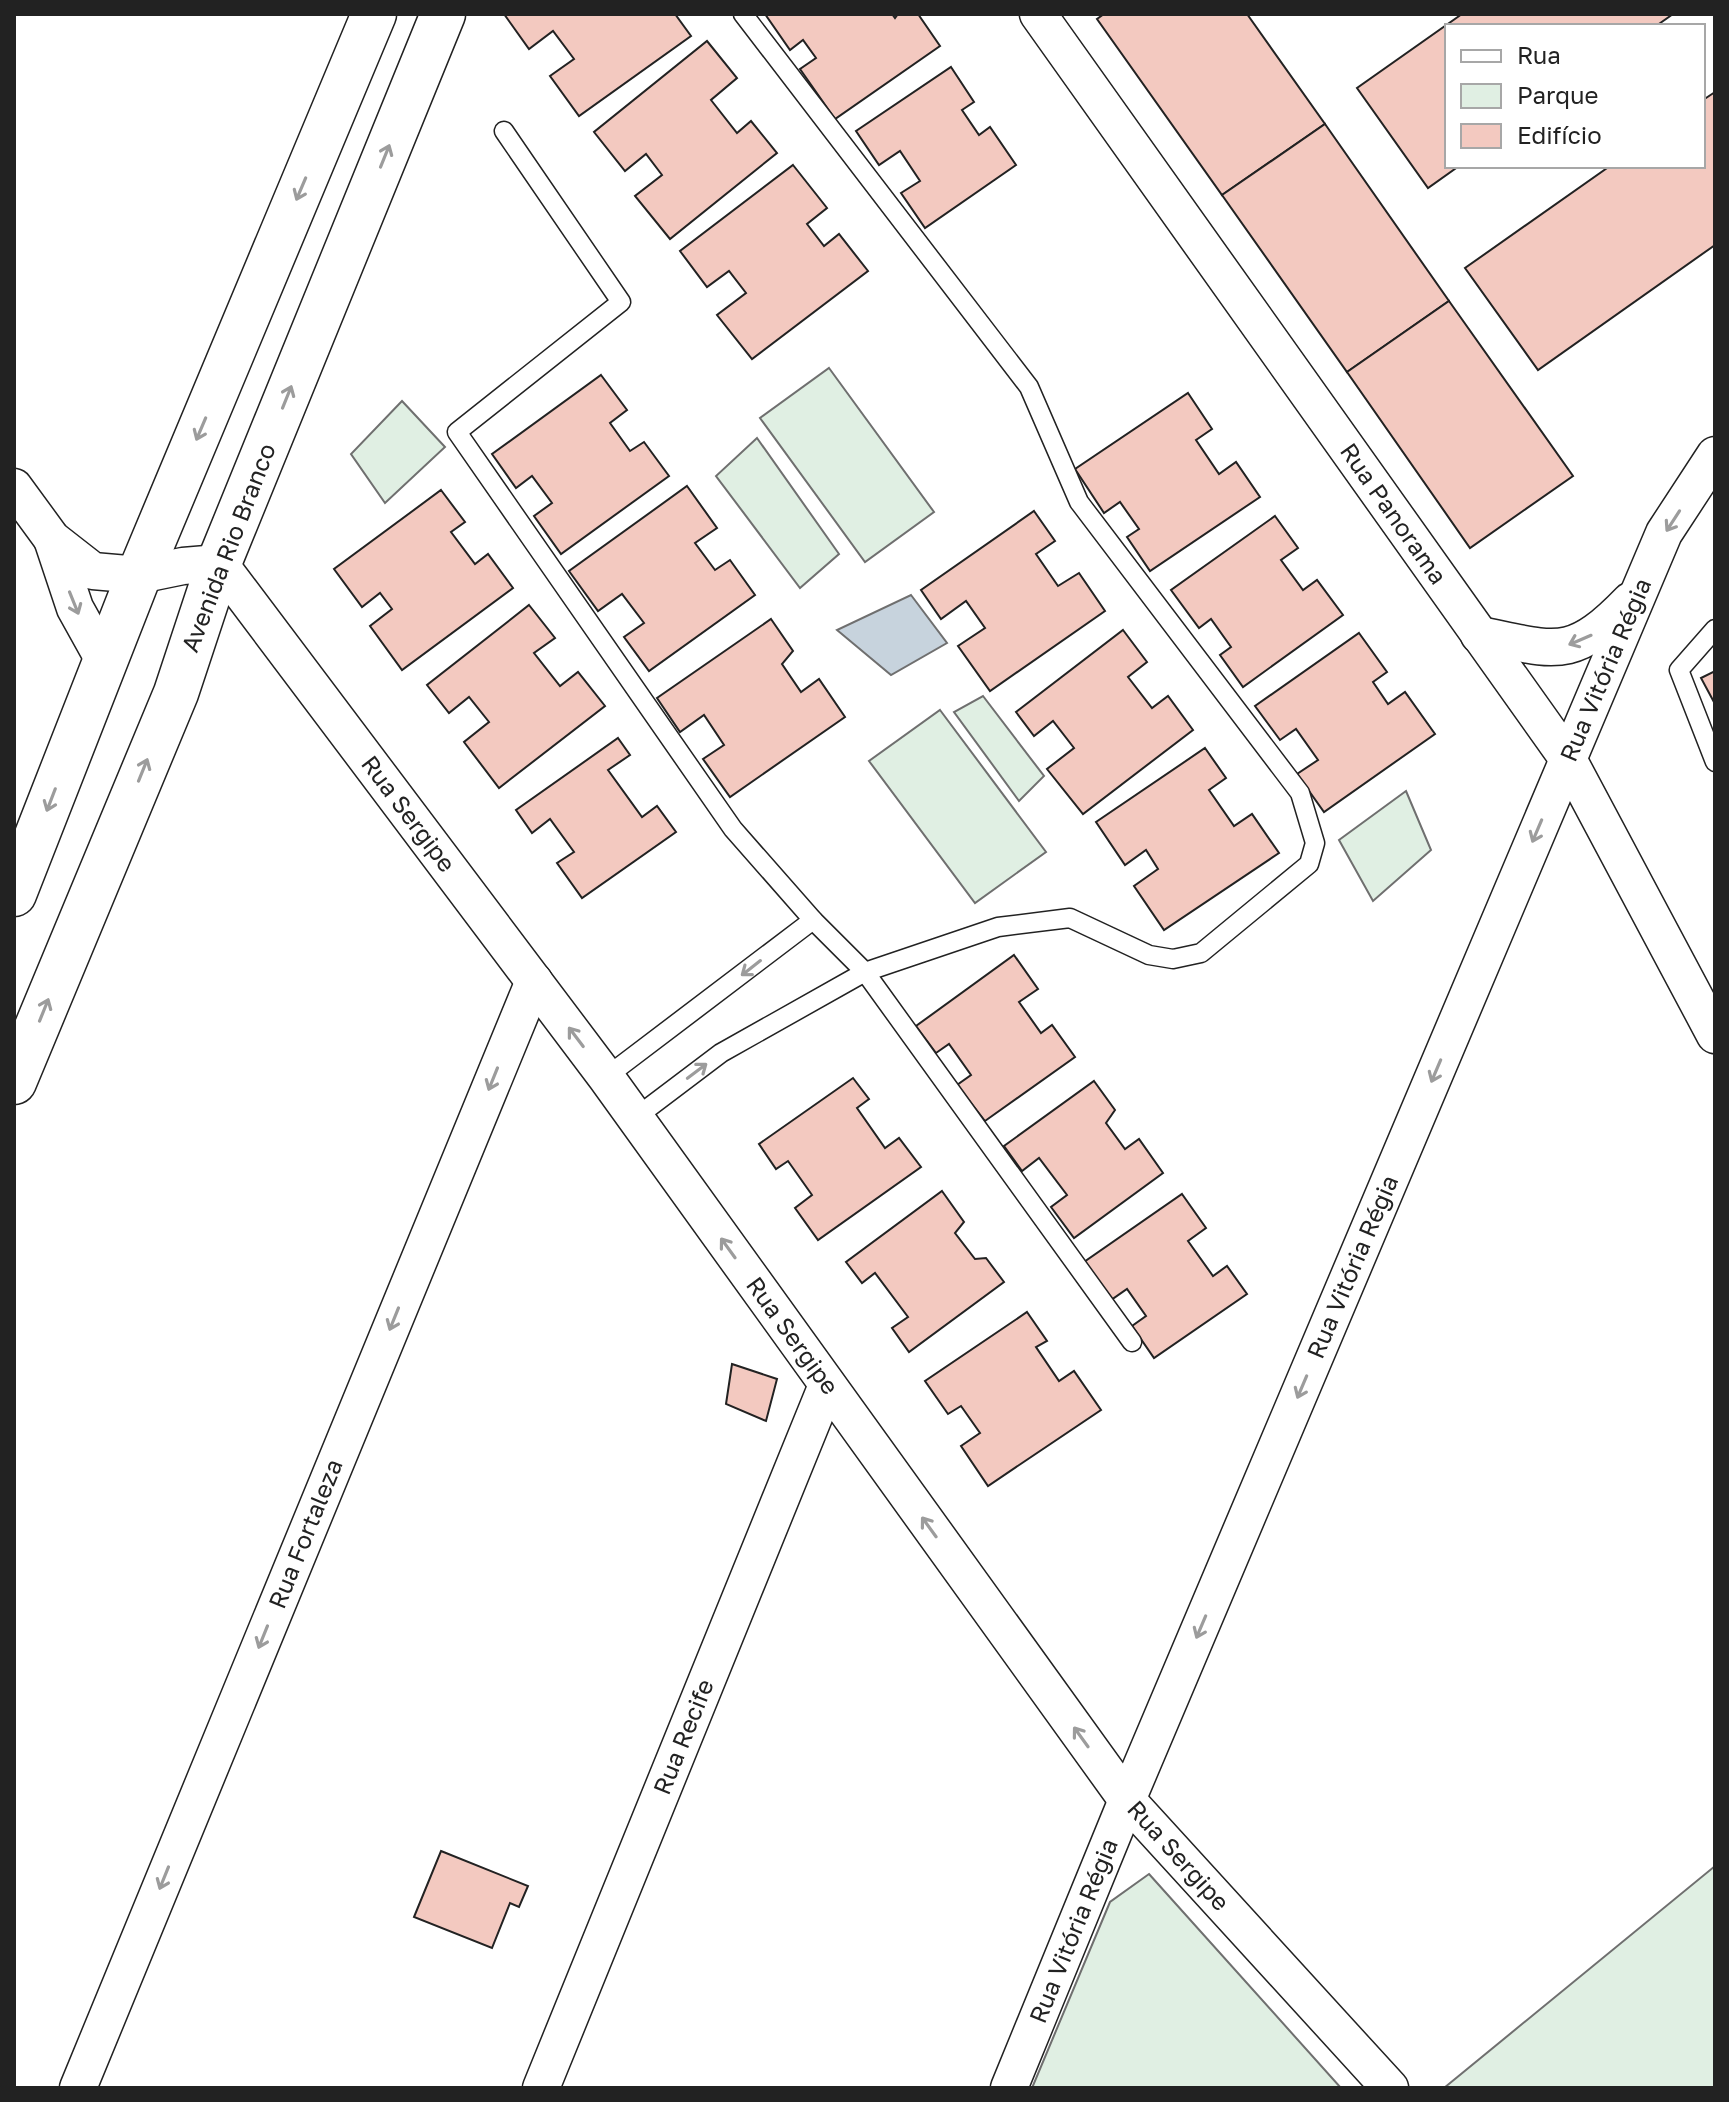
<svg xmlns="http://www.w3.org/2000/svg" width="1729" height="2102" font-family="'Golos Text',sans-serif">
<rect width="100%" height="100%" fill="#fff"/>
<g fill="#e0efe3" stroke="#6f6f6f" stroke-width="2">
<path d="M 829,368 L 934,512 L 865,562 L 760,418 Z"/>
<path d="M 402,401 L 445,447 L 385,503 L 351,454 Z"/>
<path d="M 757,438 L 839,554 L 800,588 L 716,476 Z"/>
<path d="M 983,696 L 1044,776 L 1019,801 L 954,712 Z"/>
<path d="M 940,710 L 1046,852 L 975,903 L 869,761 Z"/>
<path d="M 1406,791 L 1431,850 L 1373,901 L 1339,840 Z"/>
<path d="M 1715,1866 L 1715,2088 L 1444,2088 Z"/>
<path d="M 1149,1874 L 1341,2088 L 1032,2088 L 1110,1902 Z"/>
</g>
<path fill="#c7d3dd" stroke="#6f6f6f" stroke-width="2" d="M 911,595 L 947,643 L 891,675 L 837,630 Z"/>
<g fill="#f3c9c0" stroke="#222" stroke-width="2">
<path d="M 504,14 L 675,14 L 691,36 L 579,116 L 550,76 L 574,59 L 553,31 L 529,49 Z"/>
<path d="M 765,14 L 892,14 L 895,18 L 898,14 L 918,14 L 940,46 L 835,119 L 800,69 L 816,58 L 803,40 L 790,50 Z"/>
<path d="M 1104,14 L 1247,14 L 1325,124 L 1222,195 L 1097,19 Z"/>
<path d="M 1462,14 L 1673,14 L 1656,26 L 1447,26 L 1447,166 L 1459,166 L 1428,188 L 1357,88 Z"/>
<path d="M 707,41 L 737,78 L 711,100 L 737,133 L 751,121 L 777,153 L 670,239 L 635,196 L 662,175 L 646,154 L 625,171 L 594,132 Z"/>
<path d="M 951,67 L 974,102 L 962,110 L 979,135 L 990,127 L 1016,165 L 925,228 L 901,193 L 920,181 L 900,151 L 879,165 L 856,131 Z"/>
<path d="M 1715,92 L 1715,245 L 1538,370 L 1465,268 L 1610,166 L 1703,166 L 1703,100 Z"/>
<path d="M 1325,124 L 1449,301 L 1347,372 L 1222,195 Z"/>
<path d="M 793,165 L 827,208 L 807,224 L 824,246 L 839,234 L 868,271 L 752,359 L 717,315 L 746,293 L 729,271 L 707,287 L 680,251 Z"/>
<path d="M 1449,301 L 1573,476 L 1470,548 L 1347,372 Z"/>
<path d="M 601,375 L 627,410 L 610,423 L 630,451 L 644,442 L 669,476 L 561,554 L 534,516 L 552,503 L 532,476 L 516,488 L 492,454 Z"/>
<path d="M 1188,393 L 1212,429 L 1196,440 L 1219,474 L 1236,462 L 1260,497 L 1150,571 L 1127,537 L 1139,529 L 1120,502 L 1104,513 L 1075,469 Z"/>
<path d="M 687,486 L 717,528 L 695,543 L 715,570 L 730,560 L 755,595 L 649,671 L 624,637 L 644,623 L 622,594 L 598,611 L 569,571 Z"/>
<path d="M 441,490 L 465,522 L 451,532 L 475,564 L 488,554 L 513,588 L 402,670 L 370,626 L 392,609 L 380,593 L 362,607 L 334,569 Z"/>
<path d="M 1034,511 L 1055,541 L 1036,554 L 1058,586 L 1079,573 L 1105,611 L 990,691 L 958,646 L 985,628 L 966,601 L 941,619 L 921,590 Z"/>
<path d="M 1275,516 L 1298,548 L 1281,560 L 1303,590 L 1317,580 L 1343,615 L 1243,687 L 1220,655 L 1231,647 L 1211,619 L 1199,628 L 1171,590 Z"/>
<path d="M 529,605 L 555,638 L 534,653 L 560,686 L 578,672 L 605,706 L 499,788 L 464,742 L 489,722 L 469,697 L 449,713 L 427,685 Z"/>
<path d="M 771,619 L 793,651 L 782,664 L 801,692 L 819,679 L 845,717 L 730,797 L 703,759 L 724,745 L 704,715 L 680,732 L 657,698 Z"/>
<path d="M 1123,630 L 1147,662 L 1128,677 L 1152,708 L 1168,696 L 1193,730 L 1083,814 L 1047,769 L 1074,748 L 1053,721 L 1034,736 L 1016,712 Z"/>
<path d="M 1359,633 L 1387,672 L 1373,682 L 1388,704 L 1405,692 L 1435,734 L 1324,812 L 1297,774 L 1318,760 L 1296,729 L 1280,740 L 1255,706 Z"/>
<path d="M 1715,671 L 1715,704 L 1701,678 Z"/>
<path d="M 618,738 L 630,755 L 608,770 L 642,817 L 657,806 L 676,832 L 582,898 L 557,863 L 574,852 L 550,819 L 532,833 L 516,810 Z"/>
<path d="M 1205,748 L 1226,778 L 1209,790 L 1234,826 L 1252,814 L 1279,853 L 1164,930 L 1134,886 L 1158,869 L 1146,850 L 1125,865 L 1096,822 Z"/>
<path d="M 1014,955 L 1038,989 L 1019,1002 L 1041,1033 L 1052,1025 L 1075,1057 L 985,1121 L 957,1085 L 971,1075 L 949,1044 L 936,1053 L 916,1026 Z"/>
<path d="M 853,1078 L 869,1099 L 857,1108 L 885,1148 L 899,1138 L 921,1167 L 818,1240 L 795,1208 L 812,1195 L 788,1161 L 776,1169 L 759,1144 Z"/>
<path d="M 1094,1081 L 1115,1110 L 1106,1123 L 1125,1149 L 1139,1139 L 1163,1173 L 1074,1238 L 1051,1207 L 1067,1195 L 1039,1158 L 1022,1171 L 1004,1146 Z"/>
<path d="M 942,1191 L 964,1222 L 955,1233 L 975,1259 L 986,1258 L 1004,1282 L 909,1352 L 892,1328 L 908,1317 L 875,1273 L 862,1283 L 846,1262 Z"/>
<path d="M 1182,1194 L 1206,1228 L 1188,1241 L 1213,1276 L 1227,1266 L 1247,1294 L 1154,1358 L 1132,1326 L 1146,1316 L 1127,1289 L 1111,1300 L 1084,1262 Z"/>
<path d="M 1027,1312 L 1047,1341 L 1036,1347 L 1059,1381 L 1074,1371 L 1101,1410 L 988,1486 L 961,1446 L 980,1433 L 961,1406 L 948,1414 L 925,1381 Z"/>
<path d="M 732,1364 L 777,1379 L 766,1421 L 726,1404 Z"/>
<path d="M 441,1851 L 528,1886 L 519,1907 L 510,1903 L 492,1948 L 414,1917 Z"/>
</g>
<g fill="none" stroke-linecap="round" stroke-linejoin="round">
<g stroke="#222" stroke-width="21">
<g id="lane">
<path d="M 504,131 L 621,302 L 457,432 L 733,829 L 813,920 L 865,972 L 1132,1342"/>
<path d="M 1715,629 L 1679,670 L 1715,762"/>
<path d="M 606,1077 L 813,920"/>
<path d="M 635,1118 L 721,1053 L 865,972 L 998,927 L 1070,918 L 1149,955 L 1173,959 L 1201,953 L 1309,864 L 1315,843 L 1300,793 L 1079,502 L 1029,387 L 743,14"/>
</g>
</g>
<g stroke="#222" stroke-width="39">
<g id="street">
<path d="M 1038,14 L 1568,759 L 1715,1035"/>
<path d="M 14,487 L 52,539 L 93,571 L 139,575 L 183,566 L 219,563 L 606,1077 L 1127,1800 L 1390,2088"/>
<path d="M 52,539 L 75,608 L 105,662"/>
<path d="M 1479,635 C 1556,650 1571,662 1630,601"/>
<path d="M 78,2088 L 534,981"/>
<path d="M 541,2088 L 827,1385"/>
<path d="M 1009,2088 L 1127,1800 L 1664,533 L 1715,455"/>
</g>
</g>
<g stroke="#222" stroke-width="47">
<g id="secondary">
<path d="M 14,894 L 139,575 L 374,14"/>
<path d="M 14,1082 L 176,693 L 219,563 L 443,14"/>
</g>
</g>
<use href="#lane" stroke="#fff" stroke-width="18"/>
<use href="#street" stroke="#fff" stroke-width="36"/>
<use href="#secondary" stroke="#fff" stroke-width="44"/>
</g>
<defs><path id="oneway-shaft" d="M-6 0H5M1.5-3L5.5 0L1.5 3" fill="none" stroke-width="1.6" stroke-linecap="round" stroke-linejoin="round" transform="scale(2)"/></defs>
<g stroke="#9c9c9c">
<use href="#oneway-shaft" transform="translate(385 156) rotate(-68)"/>
<use href="#oneway-shaft" transform="translate(301 189) rotate(113)"/>
<use href="#oneway-shaft" transform="translate(287 397) rotate(-68)"/>
<use href="#oneway-shaft" transform="translate(201 429) rotate(113)"/>
<use href="#oneway-shaft" transform="translate(1673 521) rotate(123)"/>
<use href="#oneway-shaft" transform="translate(74 603) rotate(68)"/>
<use href="#oneway-shaft" transform="translate(1580 640) rotate(157)"/>
<use href="#oneway-shaft" transform="translate(143 770) rotate(-68)"/>
<use href="#oneway-shaft" transform="translate(51 800) rotate(111)"/>
<use href="#oneway-shaft" transform="translate(1537 831) rotate(113)"/>
<use href="#oneway-shaft" transform="translate(751 968) rotate(142)"/>
<use href="#oneway-shaft" transform="translate(44 1010) rotate(-68)"/>
<use href="#oneway-shaft" transform="translate(576 1037) rotate(-127)"/>
<use href="#oneway-shaft" transform="translate(697 1071) rotate(-37)"/>
<use href="#oneway-shaft" transform="translate(1436 1071) rotate(113)"/>
<use href="#oneway-shaft" transform="translate(493 1079) rotate(112)"/>
<use href="#oneway-shaft" transform="translate(728 1248) rotate(-126)"/>
<use href="#oneway-shaft" transform="translate(394 1319) rotate(112)"/>
<use href="#oneway-shaft" transform="translate(1302 1387) rotate(113)"/>
<use href="#oneway-shaft" transform="translate(929 1527) rotate(-126)"/>
<use href="#oneway-shaft" transform="translate(1201 1627) rotate(113)"/>
<use href="#oneway-shaft" transform="translate(263 1637) rotate(112)"/>
<use href="#oneway-shaft" transform="translate(1081 1737) rotate(-126)"/>
<use href="#oneway-shaft" transform="translate(164 1878) rotate(112)"/>
</g>
<g text-anchor="middle" stroke-width="6" stroke-linejoin="round" paint-order="stroke">
<g font-size="24" fill="#222" stroke="#fff">
<text transform="translate(1393 514) rotate(55)" y="8">Rua Panorama</text>
<text transform="translate(229 548) rotate(-69)" y="8">Avenida Rio Branco</text>
<text transform="translate(1606 670) rotate(-67)" y="8">Rua Vitória Régia</text>
<text transform="translate(408 814) rotate(53)" y="8">Rua Sergipe</text>
<text transform="translate(1353 1267) rotate(-67)" y="8">Rua Vitória Régia</text>
<text transform="translate(792 1336) rotate(54)" y="8">Rua Sergipe</text>
<text transform="translate(306 1534) rotate(-68)" y="8">Rua Fortaleza</text>
<text transform="translate(684 1737) rotate(-68)" y="8">Rua Recife</text>
<text transform="translate(1178 1856) rotate(48)" y="8">Rua Sergipe</text>
<text transform="translate(1074 1931) rotate(-68)" y="8">Rua Vitória Régia</text>
</g>
</g>
<rect width="1729" height="2102" fill="none" stroke="#222222" stroke-width="32"/>
<rect x="1445" y="24" width="260" height="144" fill="#ffffff" stroke="#a7a7a7" stroke-width="2"/>
<rect x="1461" y="50" width="40" height="12" fill="#ffffff" stroke="#a7a7a7" stroke-width="2"/>
<text x="1517" y="64" font-size="24" fill="#222222">Rua</text>
<rect x="1461" y="84" width="40" height="24" fill="#e0efe3" stroke="#a7a7a7" stroke-width="2"/>
<text x="1517" y="104" font-size="24" fill="#222222">Parque</text>
<rect x="1461" y="124" width="40" height="24" fill="#f3c9c0" stroke="#a7a7a7" stroke-width="2"/>
<text x="1517" y="144" font-size="24" fill="#222222">Edifício</text>
</svg>
